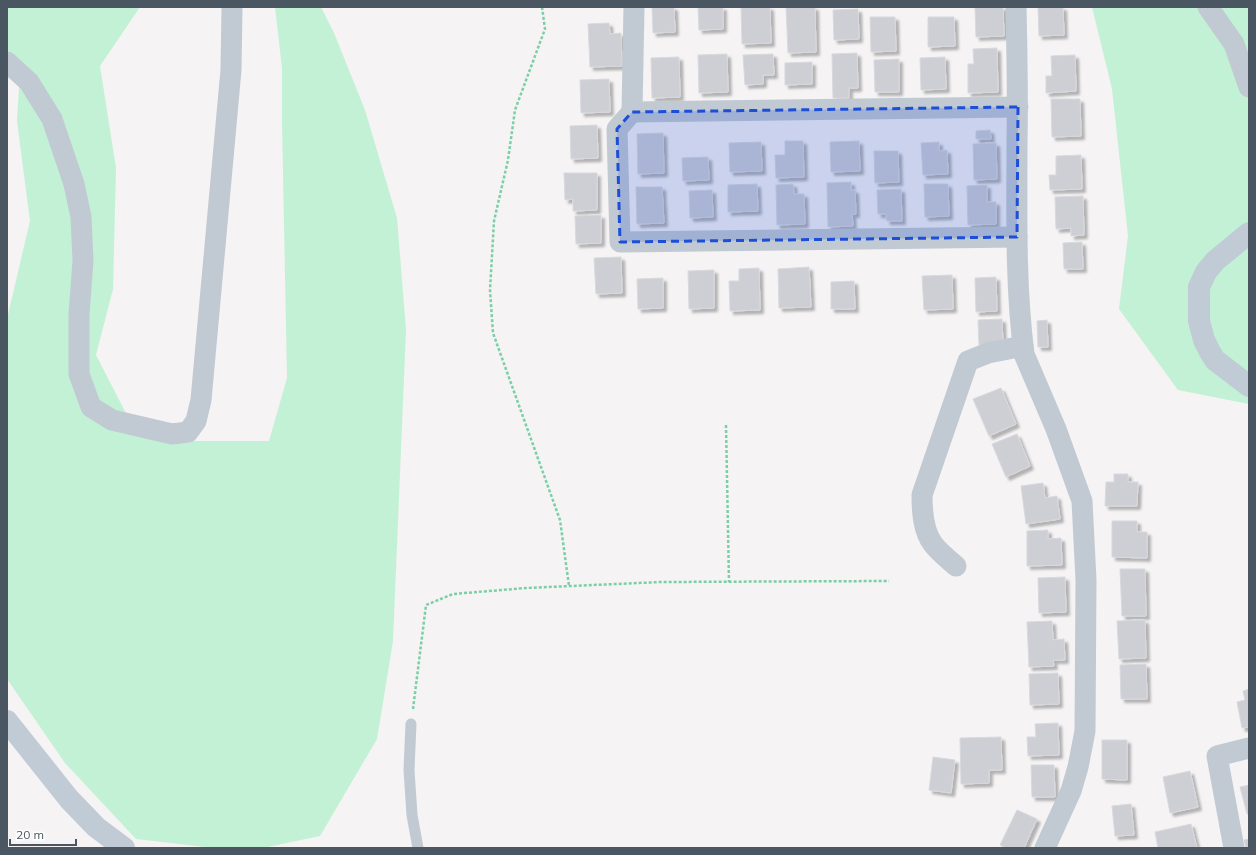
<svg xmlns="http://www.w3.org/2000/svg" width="1256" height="855" font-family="Mulish,sans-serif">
<defs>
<filter id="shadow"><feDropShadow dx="3.5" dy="3.5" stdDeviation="1" flood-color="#0004"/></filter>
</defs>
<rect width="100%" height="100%" fill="#f5f3f3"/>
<g fill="#c3f1d5">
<path d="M 7,7 L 140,7 L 100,66 L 116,168 L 113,289 L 96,355 L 135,431 L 180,441 L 269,441 L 287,378 L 282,120 L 282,68 L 275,7 L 321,7 L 334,33 L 365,110 L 397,218 L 406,330 L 393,641 L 377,739 L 320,836 L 263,848 L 213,848 L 136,839 L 65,763 L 7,679 L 7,319 L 30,221 L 17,121 L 20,71 L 7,51 Z"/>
<path d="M 1092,7 L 1249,7 L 1249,404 L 1178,390 L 1119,309 L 1128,236 L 1112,89 Z"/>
</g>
<g fill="#cdcfd5" stroke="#d7d9de" filter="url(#shadow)">
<path d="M 652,7 L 674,7 L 675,32 L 653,33 Z"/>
<path d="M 698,7 L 723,7 L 723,29 L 699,30 Z"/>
<path d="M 741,7 L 770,7 L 771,43 L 742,44 Z"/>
<path d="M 786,7 L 815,7 L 816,52 L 788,53 Z"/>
<path d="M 975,7 L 1003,7 L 1004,36 L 976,37 Z"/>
<path d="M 1038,7 L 1063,7 L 1064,35 L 1039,36 Z"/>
<path d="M 858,9 L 859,39 L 834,40 L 833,10 Z"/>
<path d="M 870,17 L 895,17 L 896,51 L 871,52 Z"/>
<path d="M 928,17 L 954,17 L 955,46 L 928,47 Z"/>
<path d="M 609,23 L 610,34 L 621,33 L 622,66 L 590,67 L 588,24 Z"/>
<path d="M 997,48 L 998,92 L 968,93 L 968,64 L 974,64 L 973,49 Z"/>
<path d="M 857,53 L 858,88 L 849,88 L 849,98 L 833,98 L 832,54 Z"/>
<path d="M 727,54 L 728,92 L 699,93 L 698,55 Z"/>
<path d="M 773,54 L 774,75 L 763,75 L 763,84 L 745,85 L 743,55 Z"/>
<path d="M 1075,55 L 1076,91 L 1046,93 L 1046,76 L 1052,76 L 1051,56 Z"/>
<path d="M 679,57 L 680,97 L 652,98 L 651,58 Z"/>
<path d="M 945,57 L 946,89 L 921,90 L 920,58 Z"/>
<path d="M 899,59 L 899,92 L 875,92 L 874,60 Z"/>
<path d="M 812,62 L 812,84 L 785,85 L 785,63 Z"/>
<path d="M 609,79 L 610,112 L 581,113 L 580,80 Z"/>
<path d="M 1051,99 L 1080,99 L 1081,136 L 1052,137 Z"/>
<path d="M 597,125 L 598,158 L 571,159 L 570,126 Z"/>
<path d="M 990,130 L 991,139 L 976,139 L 976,131 Z"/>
<path d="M 663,133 L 664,173 L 638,174 L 637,134 Z"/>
<path d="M 785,141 L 803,141 L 804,177 L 776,178 L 775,155 L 785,155 Z"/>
<path d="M 859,141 L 860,171 L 831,172 L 830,142 Z"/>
<path d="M 761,142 L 762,171 L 730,172 L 729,143 Z"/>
<path d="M 939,142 L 939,151 L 947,150 L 948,174 L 923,175 L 921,143 Z"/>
<path d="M 996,143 L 997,179 L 974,180 L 973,144 Z"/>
<path d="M 874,151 L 898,151 L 899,182 L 875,183 Z"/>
<path d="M 1081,155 L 1082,189 L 1050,190 L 1049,175 L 1056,175 L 1056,156 Z"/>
<path d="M 708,157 L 709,180 L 683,181 L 682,158 Z"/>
<path d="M 564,173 L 597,173 L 597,210 L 573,211 L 573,199 L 565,200 Z"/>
<path d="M 851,182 L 851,190 L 855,190 L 856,214 L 852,214 L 853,226 L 828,227 L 827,183 Z"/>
<path d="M 757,184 L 758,211 L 728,212 L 728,185 Z"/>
<path d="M 793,184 L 794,194 L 804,194 L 805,224 L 777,225 L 776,185 Z"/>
<path d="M 924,184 L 948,184 L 949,216 L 925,217 Z"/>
<path d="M 987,185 L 987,202 L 996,202 L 996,224 L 968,225 L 967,186 Z"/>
<path d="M 636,187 L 662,187 L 664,223 L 637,224 Z"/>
<path d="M 901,189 L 902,221 L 887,221 L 886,214 L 878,214 L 877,190 Z"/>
<path d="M 712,190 L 713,217 L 690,218 L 689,191 Z"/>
<path d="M 1083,196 L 1084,235 L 1071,236 L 1071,228 L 1056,229 L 1055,197 Z"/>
<path d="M 601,215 L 601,243 L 576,244 L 575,216 Z"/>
<path d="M 1082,242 L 1083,269 L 1064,269 L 1063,243 Z"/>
<path d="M 621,257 L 622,293 L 596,294 L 594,258 Z"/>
<path d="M 809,267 L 811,307 L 779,308 L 778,269 Z"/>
<path d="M 759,268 L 760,310 L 730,311 L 729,281 L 739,281 L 739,269 Z"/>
<path d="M 714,270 L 714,308 L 689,309 L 688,271 Z"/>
<path d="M 952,275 L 953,309 L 924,310 L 922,276 Z"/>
<path d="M 996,277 L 997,311 L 976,312 L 975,278 Z"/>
<path d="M 663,278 L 663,308 L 638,309 L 637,279 Z"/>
<path d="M 854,281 L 855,309 L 831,309 L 831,282 Z"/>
<path d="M 1002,319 L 1003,344 L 979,345 L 978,320 Z"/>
<path d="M 1047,320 L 1048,347 L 1038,347 L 1037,321 Z"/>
<path d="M 1001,388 L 1016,424 L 989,436 L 973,399 Z"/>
<path d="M 1017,434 L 1030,466 L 1006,477 L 992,444 Z"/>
<path d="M 1114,474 L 1128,474 L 1128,482 L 1138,482 L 1137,506 L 1105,506 L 1106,482 L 1114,482 Z"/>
<path d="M 1043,483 L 1045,498 L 1057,496 L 1060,519 L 1026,524 L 1021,486 Z"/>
<path d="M 1112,521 L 1137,521 L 1137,532 L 1147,532 L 1147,558 L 1112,557 Z"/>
<path d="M 1048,530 L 1048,539 L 1061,538 L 1062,565 L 1027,566 L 1027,531 Z"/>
<path d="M 1120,569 L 1145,569 L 1146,616 L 1122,616 Z"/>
<path d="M 1065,577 L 1066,612 L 1039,613 L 1038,578 Z"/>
<path d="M 1145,620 L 1146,658 L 1119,659 L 1117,621 Z"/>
<path d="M 1052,621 L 1053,640 L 1064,639 L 1065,660 L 1053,660 L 1054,666 L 1029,667 L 1027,622 Z"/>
<path d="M 1146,664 L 1147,699 L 1121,699 L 1120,665 Z"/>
<path d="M 1058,673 L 1059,704 L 1030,705 L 1029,674 Z"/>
<path d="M 1249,689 L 1249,727 L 1242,728 L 1237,702 L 1245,700 L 1243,691 Z"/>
<path d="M 1058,723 L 1059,755 L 1028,756 L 1027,737 L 1036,737 L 1035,724 Z"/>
<path d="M 1001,737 L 1002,770 L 989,770 L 989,783 L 961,784 L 960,738 Z"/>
<path d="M 1102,740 L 1127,740 L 1127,780 L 1102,779 Z"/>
<path d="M 933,757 L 955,760 L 951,793 L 929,790 Z"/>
<path d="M 1031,765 L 1054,765 L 1055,797 L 1032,797 Z"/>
<path d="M 1190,771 L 1198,807 L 1170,813 L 1163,777 Z"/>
<path d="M 1249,785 L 1249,814 L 1247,814 L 1240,787 Z"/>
<path d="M 1131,804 L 1134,835 L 1115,836 L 1112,806 Z"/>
<path d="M 1017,810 L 1037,819 L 1024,848 L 1006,848 L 1000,845 Z"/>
<path d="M 1191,824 L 1197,848 L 1158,848 L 1155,832 Z"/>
<path d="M 1249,839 L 1249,848 L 1246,848 L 1244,840 Z"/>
</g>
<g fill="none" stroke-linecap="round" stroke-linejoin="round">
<g stroke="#7ad0a6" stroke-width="2.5" stroke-dasharray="3 2" stroke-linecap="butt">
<path d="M 542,7 L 545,29 L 515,110 L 508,160 L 494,221 L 490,290 L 493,333 L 560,520 L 569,586"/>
<path d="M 726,425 L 729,582"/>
<path d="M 413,709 L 426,605 L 453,594 L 526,588 L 661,582 L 889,581"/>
</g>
<path stroke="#c1cad2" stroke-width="11" d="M 411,724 L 409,770 L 412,815 L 418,848"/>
<g stroke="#c1cad2" stroke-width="21">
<path d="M 634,7 L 632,112 L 617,129 L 620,242 L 1017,237"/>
<path d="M 1016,7 C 1017,52 1018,96 1017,141 C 1017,212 1015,283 1024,354 L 1056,429 L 1082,501 L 1086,580 L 1085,731 L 1078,767 L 1071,791 L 1045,848"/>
<path d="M 1208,7 L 1234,44 L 1249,87"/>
<path d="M 7,62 L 29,82 L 52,119 L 74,184 L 81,217 L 83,261 L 79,314 L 79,374 L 91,407 L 112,420 L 172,434 L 188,432 L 196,421 L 201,400 L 231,70 L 232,7"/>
<path d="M 632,112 L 1018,107"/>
<path d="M 956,566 C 948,559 939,552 933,544 C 923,531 922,511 922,495 L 968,361 L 988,353 L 1023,346"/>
<path d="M 1234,848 L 1217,756 L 1249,748"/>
</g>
<g stroke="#c1cbd6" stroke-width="22">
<path d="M 1249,233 L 1215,261 L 1206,272 L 1199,287 L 1199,321 L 1204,340 L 1210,352 L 1215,360 L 1249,386"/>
<path d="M 7,721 L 69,799 L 96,827 L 124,848"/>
</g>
</g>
<path fill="#1d4ed8" fill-opacity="0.2" stroke="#1d4ed8" stroke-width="3" stroke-dasharray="8 5" stroke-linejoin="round" d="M 1018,107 L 1017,237 L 620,242 L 617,129 L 632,112 Z"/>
<rect width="1256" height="855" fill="none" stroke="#4a5661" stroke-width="16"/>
<path d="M10 839v6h66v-6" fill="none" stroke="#4a5661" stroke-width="2"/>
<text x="16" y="839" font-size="12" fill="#4a5661" stroke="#ffffff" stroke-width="3" paint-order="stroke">20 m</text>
</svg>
